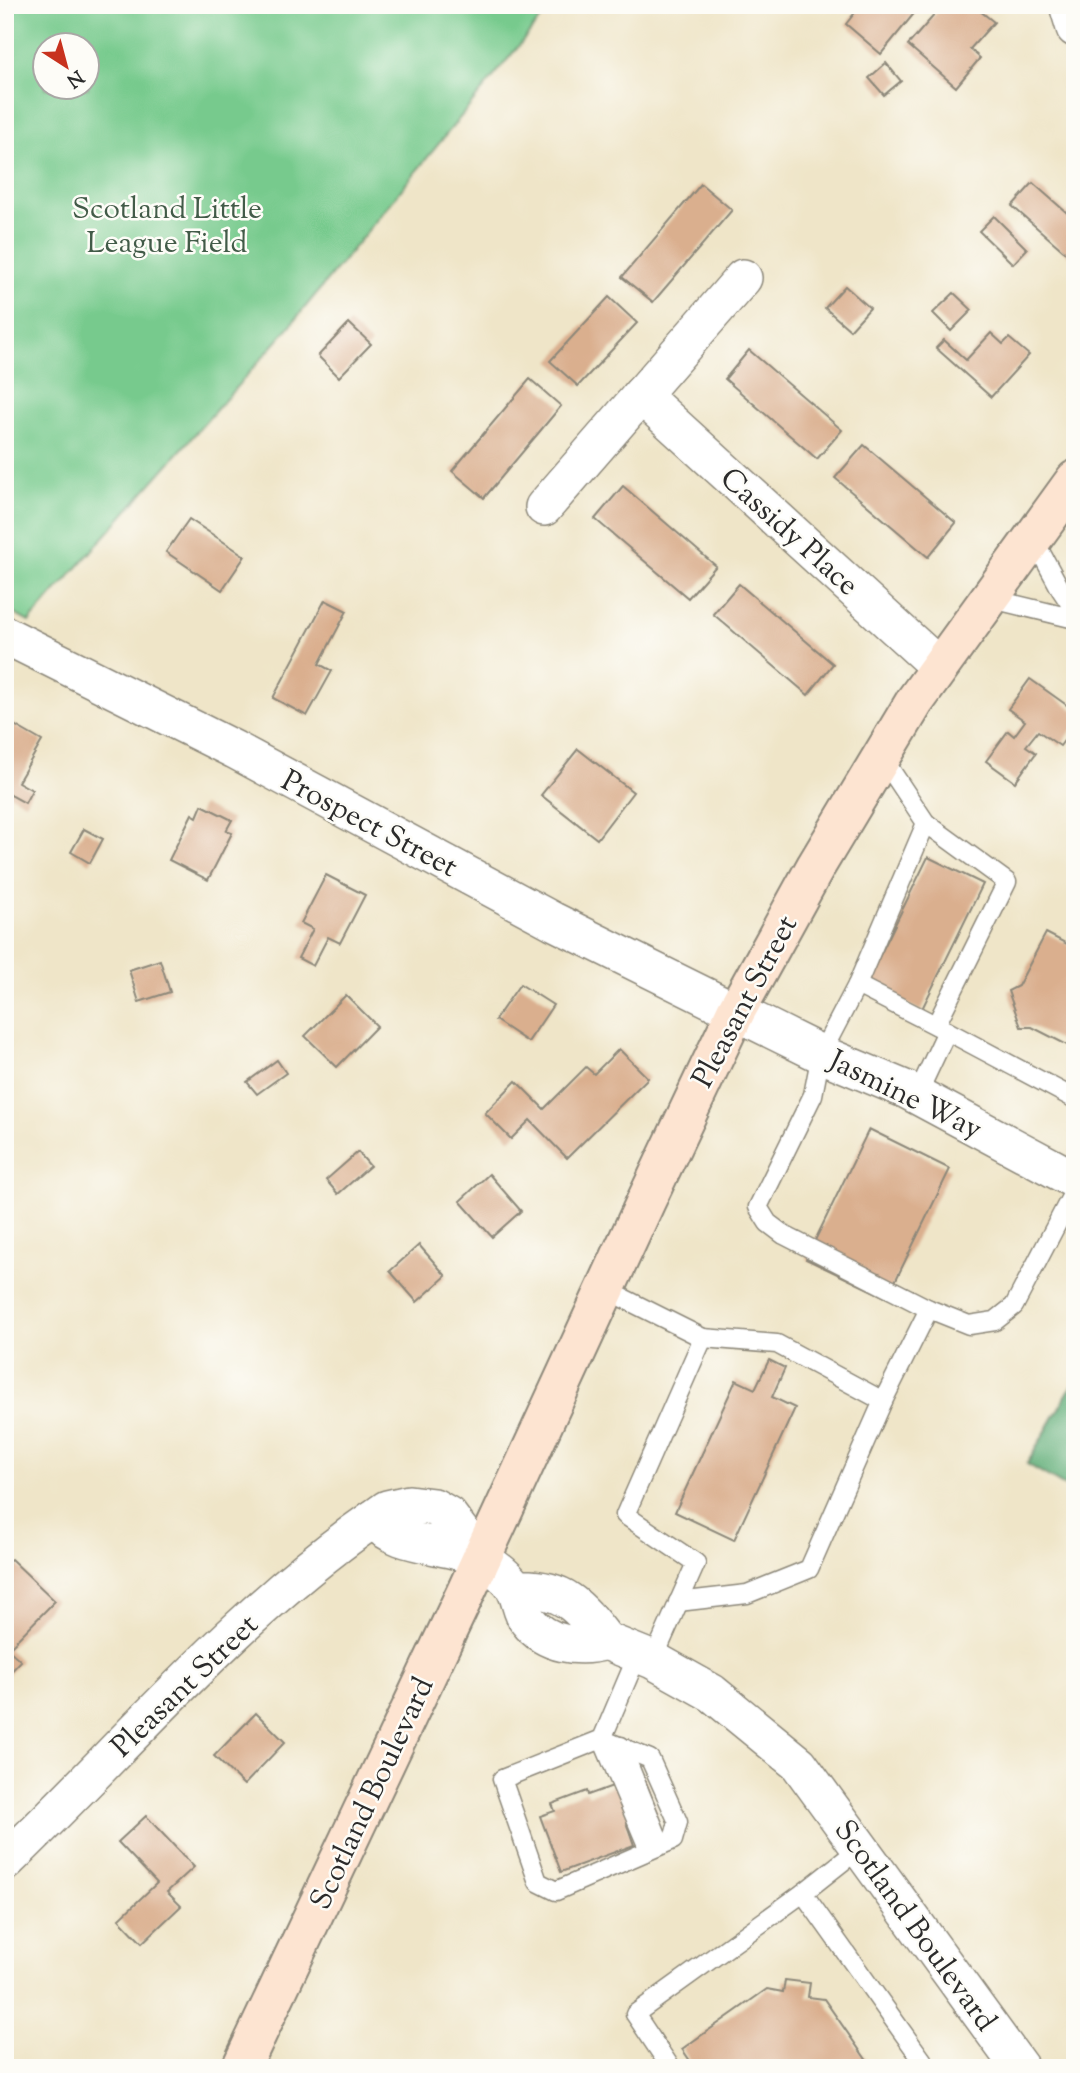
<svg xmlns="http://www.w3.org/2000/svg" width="1080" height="2073" font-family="'Sorts Mill Goudy',serif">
<rect width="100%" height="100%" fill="#fdfcf7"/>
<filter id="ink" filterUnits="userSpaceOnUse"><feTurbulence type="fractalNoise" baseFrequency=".0143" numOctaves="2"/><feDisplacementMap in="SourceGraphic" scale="14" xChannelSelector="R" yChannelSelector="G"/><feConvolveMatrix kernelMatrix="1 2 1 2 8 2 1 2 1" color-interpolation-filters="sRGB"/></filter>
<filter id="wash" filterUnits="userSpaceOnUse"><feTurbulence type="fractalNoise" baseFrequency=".00686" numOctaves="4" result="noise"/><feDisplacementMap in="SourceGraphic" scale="28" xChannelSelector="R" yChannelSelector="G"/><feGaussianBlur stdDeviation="1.57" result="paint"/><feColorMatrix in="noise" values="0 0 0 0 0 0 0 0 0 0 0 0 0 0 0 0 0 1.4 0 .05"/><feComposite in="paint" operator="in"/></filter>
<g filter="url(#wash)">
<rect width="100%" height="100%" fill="#efe5c8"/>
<path fill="#77ca8d" stroke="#517a5c" stroke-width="2" fill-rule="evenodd" d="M 5,5 L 552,5 L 285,332 L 29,622 L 5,609 ZM 46,46 L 88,46 L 88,88 L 46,88 Z"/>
<path fill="#61ae78" stroke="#466c52" stroke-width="2" d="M 1075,1380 L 1075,1492 L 1027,1464 Z"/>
<g id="blocks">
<g fill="#daaf8e">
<path d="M 861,5 L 921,5 L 881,54 L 846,24 Z"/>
<path d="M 943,5 L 983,5 L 979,10 L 994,22 L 970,49 L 980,58 L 956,87 L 908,45 Z"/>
<path d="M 886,63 L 901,81 L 884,95 L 869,78 Z"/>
<path d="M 1033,183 L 1075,220 L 1075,261 L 1012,206 Z"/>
<path d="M 701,184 L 732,210 L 653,302 L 622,277 Z"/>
<path d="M 994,216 L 1027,249 L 1013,264 L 979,231 Z"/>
<path d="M 845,286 L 870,308 L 850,330 L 825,308 Z"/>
<path d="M 954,293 L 972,310 L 951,331 L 933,313 Z"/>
<path d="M 609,297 L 637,323 L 578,386 L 550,361 Z"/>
<path d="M 349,323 L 371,344 L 339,377 L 318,356 Z"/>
<path d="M 991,333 L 1003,344 L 1009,338 L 1029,355 L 991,397 L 936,348 L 944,340 L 966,360 Z"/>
<path d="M 749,350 L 842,430 L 817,459 L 725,379 Z"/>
<path d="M 530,379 L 561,406 L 484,498 L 452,471 Z"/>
<path d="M 864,445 L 956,523 L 928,557 L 835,478 Z"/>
<path d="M 623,486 L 716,566 L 688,598 L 595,519 Z"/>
<path d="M 189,519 L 245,556 L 222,590 L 166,552 Z"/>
<path d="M 739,584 L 833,664 L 808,695 L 713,614 Z"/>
<path d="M 325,600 L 347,611 L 319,664 L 332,671 L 307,716 L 273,698 Z"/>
<path d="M 1030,679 L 1075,711 L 1075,726 L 1060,746 L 1038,731 L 1026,746 L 1036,753 L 1015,782 L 986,761 L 1008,731 L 1014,736 L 1025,721 L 1008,709 Z"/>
<path d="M 9,722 L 42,741 L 18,782 L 32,790 L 25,803 L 5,792 L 5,729 Z"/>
<path d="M 578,749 L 633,792 L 597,839 L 541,795 Z"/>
<path d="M 202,805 L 232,820 L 226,831 L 232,833 L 208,880 L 169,860 L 192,814 L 197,817 Z"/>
<path d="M 84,829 L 103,839 L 90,863 L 71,852 Z"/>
<path d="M 928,857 L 983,884 L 921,1011 L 866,984 Z"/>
<path d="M 326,875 L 365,895 L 340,943 L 328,937 L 313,966 L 298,958 L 313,929 L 301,923 Z"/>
<path d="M 1046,933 L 1075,948 L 1075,1049 L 1032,1027 L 1021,1027 L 1008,991 L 1018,986 Z"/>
<path d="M 160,960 L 170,992 L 139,1002 L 129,970 Z"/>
<path d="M 520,984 L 553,1005 L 528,1042 L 495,1020 Z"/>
<path d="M 346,995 L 377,1026 L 337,1067 L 305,1036 Z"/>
<path d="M 619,1049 L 648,1078 L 567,1158 L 530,1120 L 511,1139 L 485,1113 L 516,1081 L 544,1109 L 586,1067 L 594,1074 Z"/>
<path d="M 277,1060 L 286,1073 L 257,1094 L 247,1082 Z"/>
<path d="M 869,1129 L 950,1169 L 887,1298 L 806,1259 Z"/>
<path d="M 358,1152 L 370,1166 L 338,1194 L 326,1180 Z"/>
<path d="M 489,1174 L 521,1211 L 492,1237 L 460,1201 Z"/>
<path d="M 419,1245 L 446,1276 L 417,1302 L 390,1271 Z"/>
<path d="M 769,1360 L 785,1368 L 772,1397 L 795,1408 L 734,1540 L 675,1512 L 736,1380 L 755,1389 Z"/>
<path d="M 11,1559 L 55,1601 L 8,1649 L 21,1661 L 5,1678 L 5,1564 Z"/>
<path d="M 256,1713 L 285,1742 L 244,1785 L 214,1756 Z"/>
<path d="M 643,1775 L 658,1813 L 627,1825 L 634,1845 L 561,1872 L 540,1816 L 555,1811 L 552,1804 L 587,1791 L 588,1795 Z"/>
<path d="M 146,1816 L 194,1867 L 167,1892 L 181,1906 L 142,1943 L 119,1919 L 157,1883 L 118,1842 Z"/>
<path d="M 785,1980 L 810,1983 L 808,1997 L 824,1999 L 872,2068 L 695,2068 L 682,2049 L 767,1989 L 783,1992 Z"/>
</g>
</g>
</g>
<g filter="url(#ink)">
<use href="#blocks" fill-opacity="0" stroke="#8d887a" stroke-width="2"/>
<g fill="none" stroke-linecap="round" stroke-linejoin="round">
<g stroke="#8d887a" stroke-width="21">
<g id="service">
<path d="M 1033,538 L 1061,590 L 1075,611"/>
<path d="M 988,598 L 1075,619"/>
<path d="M 882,757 L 926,823 L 1007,882 L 936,1025"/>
<path d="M 857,985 L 926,823"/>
<path d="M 947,1031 L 857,985 L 821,1054 L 813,1095 L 758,1207 L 768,1223 L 784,1235 L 929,1309 L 969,1325 L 995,1321 L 1014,1306 L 1075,1189"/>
<path d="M 917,1095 L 947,1031 L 1075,1099"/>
<path d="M 605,1289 L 703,1338 L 777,1344 L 883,1401 L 809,1569 L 747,1594 L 678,1602"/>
<path d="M 883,1401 L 929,1309"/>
<path d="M 653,1660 L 696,1563 L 625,1515 L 703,1338"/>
<path d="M 602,1739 L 650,1759 L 678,1822 L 673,1840 L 556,1891 L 538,1882 L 502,1779 L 602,1739 L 638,1654"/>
<path d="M 602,1739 L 649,1850"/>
<path d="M 621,1746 L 661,1845"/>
<path d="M 803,1893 L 928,2068"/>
<path d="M 671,2068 L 635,2014 L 803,1893 L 860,1848"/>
</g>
</g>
<g stroke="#8d887a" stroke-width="40">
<g id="minor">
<path d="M 1068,5 L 1075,28"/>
<path d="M 641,395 L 939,667"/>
<path d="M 544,507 L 743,278"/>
<path d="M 5,635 L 235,750 L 553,921 L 821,1054 L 907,1090 L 1075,1180"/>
<path d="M 481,1559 L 448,1515 L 434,1507 L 409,1504 L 387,1509 L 373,1519 C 397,1548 448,1542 481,1559 C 493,1566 511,1579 516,1591 C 521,1601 521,1613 528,1621 C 546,1645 580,1649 606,1641 C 578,1605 564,1587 516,1589"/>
<path d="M 606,1641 L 653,1660 L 712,1693 L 799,1764 L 1020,2068"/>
<path d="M 5,1862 C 126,1746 235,1615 373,1519"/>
</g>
</g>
<g stroke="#8d887a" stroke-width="42">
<path id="secondary" d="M 241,2068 L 465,1594 L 646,1201 L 736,1011 L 816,866 L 915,701 L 1075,480"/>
</g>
<use href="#service" stroke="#fff" stroke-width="18"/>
<use href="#minor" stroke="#fff" stroke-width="37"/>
<use href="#secondary" stroke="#fde4d1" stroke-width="38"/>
</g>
</g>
<g text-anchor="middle" stroke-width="5" stroke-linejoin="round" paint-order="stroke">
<g font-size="30" fill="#425b48" stroke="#fdfcf7">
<text x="167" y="218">Scotland Little<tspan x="167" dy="34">League Field</tspan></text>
</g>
<g font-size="30" fill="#2b2b2b" stroke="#fdfcf7">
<text transform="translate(790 531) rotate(42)" y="10">Cassidy Place</text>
<text transform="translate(370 823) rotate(28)" y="10">Prospect Street</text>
<text transform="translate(744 1001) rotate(-62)" y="10">Pleasant Street</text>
<text transform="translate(906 1094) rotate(26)" y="10">Jasmine Way</text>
<text transform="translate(184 1685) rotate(-44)" y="10">Pleasant Street</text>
<text transform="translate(371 1793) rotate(-65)" y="10">Scotland Boulevard</text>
<text transform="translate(916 1925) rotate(54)" y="10">Scotland Boulevard</text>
</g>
</g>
<rect width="1080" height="2073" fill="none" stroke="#fdfcf7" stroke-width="28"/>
<g transform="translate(66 66) rotate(144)"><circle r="33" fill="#fdfcf7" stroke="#a9a8a5" stroke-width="2"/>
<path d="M0-5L12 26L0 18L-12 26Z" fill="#c8321e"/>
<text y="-10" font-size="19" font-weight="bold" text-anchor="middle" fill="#2b2b2b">N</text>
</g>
</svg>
